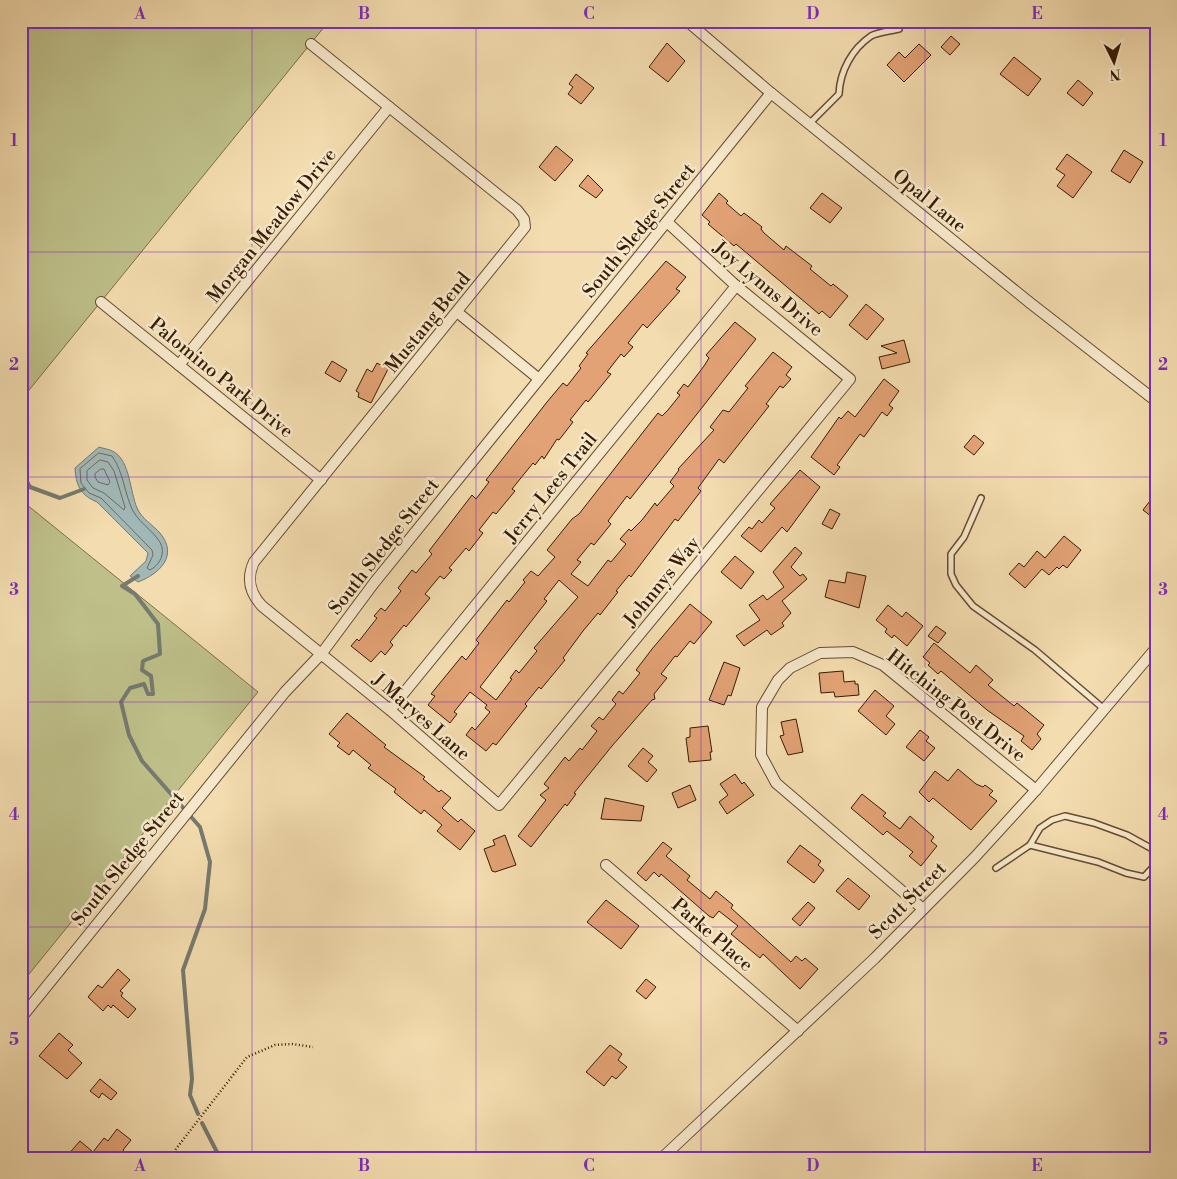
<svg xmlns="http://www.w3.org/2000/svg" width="1177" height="1179" font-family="'Libre Bodoni',serif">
<rect width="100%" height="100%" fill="#f3dcaf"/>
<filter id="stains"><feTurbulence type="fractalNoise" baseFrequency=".004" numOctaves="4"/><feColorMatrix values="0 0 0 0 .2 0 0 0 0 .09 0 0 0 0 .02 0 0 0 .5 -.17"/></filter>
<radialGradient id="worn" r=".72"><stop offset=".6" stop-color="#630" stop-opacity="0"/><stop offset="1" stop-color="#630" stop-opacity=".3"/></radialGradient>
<g fill="#bebf89" stroke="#7a6e46">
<path d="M 21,21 L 329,21 L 21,400 Z"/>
<path d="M 21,500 L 258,692 L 21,984 Z"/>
</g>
<path fill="#a1b8b7" stroke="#767a6f" d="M 99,447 C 104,449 110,449 114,452 C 130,461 130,492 137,508 C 142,519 152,524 160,533 C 179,556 159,574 138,582 L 130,576 L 146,561 L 148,553 L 97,502 C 80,495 76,485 75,468 Z"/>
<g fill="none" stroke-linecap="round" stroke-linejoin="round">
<g stroke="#6c6a5d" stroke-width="1">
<path d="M 99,453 L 112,456 C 124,473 124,493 133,511 C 140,524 159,535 162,547 C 164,557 158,566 150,570 L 147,568 L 153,555 L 152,550 L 101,498 L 89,493 L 81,483 L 80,469 Z"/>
<path d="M 100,460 L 108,462 L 114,471 L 125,507 L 124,510 L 104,493 L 93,488 L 87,480 L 87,471 Z"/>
<path d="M 101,469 L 104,469 L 110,482 L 108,485 L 98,482 L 95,477 L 95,474 Z"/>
</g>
<g stroke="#767a6f" stroke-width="4">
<path d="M 21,471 L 30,487 L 60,498 L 84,489"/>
<path d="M 138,576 L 122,586 L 135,594 L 158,624 L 160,654 L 143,661 L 142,670 L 151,676 L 153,694 L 148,694 L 144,684 L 130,688 L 121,702 L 129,735 L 142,761 L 200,827 L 210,862 L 205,909 L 183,970 L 192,1079 L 190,1095 L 198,1114"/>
<path d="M 202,1123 L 220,1158"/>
</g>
</g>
<g fill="#e2a275" stroke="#361c03" fill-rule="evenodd">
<path d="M 951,36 L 960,44 L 950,55 L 941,47 Z"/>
<path d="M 667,43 L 685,61 L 668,82 L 649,67 Z"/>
<path d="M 919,44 L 931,55 L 904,82 L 887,65 L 899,52 L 905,58 Z"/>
<path d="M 1014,57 L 1041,79 L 1028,96 L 1000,74 Z"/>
<path d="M 576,74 L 594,88 L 581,104 L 568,94 L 573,87 L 569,84 Z"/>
<path d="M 1078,80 L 1093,93 L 1083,106 L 1067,93 Z"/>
<path d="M 556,146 L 573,160 L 555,181 L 539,167 Z"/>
<path d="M 1124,150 L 1143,162 L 1130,183 L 1111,171 Z"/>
<path d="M 1067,154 L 1092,172 L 1073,198 L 1057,186 L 1065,175 L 1056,169 Z"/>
<path d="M 588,175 L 603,190 L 596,198 L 579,186 Z"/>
<path d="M 719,193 L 728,201 L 726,203 L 741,216 L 744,213 L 762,227 L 761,229 L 764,233 L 784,250 L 786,246 L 812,266 L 810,269 L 831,286 L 833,284 L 848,296 L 830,318 L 822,311 L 819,314 L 736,244 L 734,246 L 708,224 L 710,222 L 702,215 Z"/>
<path d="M 822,193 L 842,208 L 830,223 L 810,208 Z"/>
<path d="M 666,261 L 686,277 L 676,289 L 680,291 L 647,328 L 643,324 L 628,343 L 633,347 L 624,357 L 621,354 L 607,372 L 611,374 L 588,402 L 586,400 L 570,420 L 573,422 L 559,440 L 557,439 L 544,459 L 542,456 L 535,465 L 533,463 L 512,489 L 515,491 L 496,514 L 493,512 L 479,530 L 483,533 L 469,551 L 466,548 L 449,568 L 452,570 L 444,579 L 440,576 L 425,594 L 430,598 L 406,627 L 404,625 L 390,642 L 393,645 L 385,655 L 381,651 L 371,662 L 351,646 L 357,639 L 359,641 L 377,618 L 374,616 L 381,608 L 385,611 L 401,591 L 398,588 L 412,570 L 416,573 L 432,554 L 429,551 L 472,495 L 476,499 L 489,482 L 486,480 L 547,402 L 563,383 L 567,386 L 581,368 L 579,366 L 588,354 L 586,353 Z"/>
<path d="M 866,304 L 884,319 L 867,340 L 849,325 Z"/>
<path d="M 735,322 L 756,339 L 630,499 L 627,496 L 608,521 L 611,524 L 594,545 L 591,543 L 577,560 L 581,562 L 571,574 L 588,586 L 608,560 L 611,562 L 626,544 L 620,539 L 629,529 L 631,531 L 642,520 L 655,503 L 657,506 L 674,486 L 670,482 L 679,470 L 678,469 L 714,430 L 710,427 L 723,410 L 729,412 L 740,398 L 748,388 L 745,386 L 773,352 L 792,367 L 786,375 L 791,379 L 783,388 L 780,386 L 766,404 L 769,406 L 724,463 L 719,459 L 698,488 L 701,491 L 685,512 L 678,521 L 675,519 L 631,577 L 629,575 L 616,591 L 618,592 L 600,615 L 598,613 L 583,631 L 563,658 L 565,660 L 541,689 L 539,687 L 525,704 L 527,706 L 496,745 L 493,743 L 486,751 L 466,735 L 472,727 L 475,730 L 490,712 L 485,708 L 487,705 L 470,692 L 454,712 L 457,714 L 450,723 L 428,705 L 435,696 L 431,694 L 462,656 L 466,660 L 479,643 L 476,640 L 507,600 L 509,602 L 525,582 L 523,580 L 531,571 L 538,576 L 555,557 L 547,550 L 572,519 L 579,514 L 658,413 L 662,416 L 668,410 L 680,395 L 677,393 L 684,384 L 688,387 L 704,366 L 709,358 L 706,355 ZM 559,580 L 578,597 L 534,648 L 537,651 L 519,673 L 516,670 L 510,678 L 512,679 L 496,700 L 480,687 L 547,601 L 544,599 Z"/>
<path d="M 904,340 L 910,362 L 882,369 L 879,357 L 897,353 L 881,346 Z"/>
<path d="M 332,361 L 347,370 L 340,382 L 325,373 Z"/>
<path d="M 377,363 L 388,369 L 371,403 L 358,397 L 359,393 L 356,391 L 367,369 L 372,372 Z"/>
<path d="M 884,379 L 899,391 L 889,405 L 893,408 L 887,416 L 882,412 L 864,437 L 860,434 L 837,465 L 840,467 L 834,475 L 811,457 L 839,417 L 841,419 L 848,411 L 855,417 Z"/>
<path d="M 974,435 L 984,443 L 974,455 L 964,447 Z"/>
<path d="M 800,470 L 820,487 L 787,532 L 782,527 L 761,552 L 741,536 L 749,527 L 752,529 L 759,520 L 762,523 L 775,508 L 770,504 Z"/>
<path d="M 1156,493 L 1156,520 L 1143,510 Z"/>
<path d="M 830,509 L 840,514 L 832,529 L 822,524 Z"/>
<path d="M 1064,536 L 1081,550 L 1067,568 L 1063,565 L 1059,569 L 1057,567 L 1049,575 L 1042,569 L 1025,588 L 1009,574 L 1019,563 L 1024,567 L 1037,551 L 1045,558 Z"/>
<path d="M 795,547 L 802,553 L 791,567 L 800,576 L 803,574 L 807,579 L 782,601 L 791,613 L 782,623 L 784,626 L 771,635 L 767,630 L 744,646 L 736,636 L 760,620 L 749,605 L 763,595 L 767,600 L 784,587 L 773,572 Z"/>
<path d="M 735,556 L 754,572 L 741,589 L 721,572 Z"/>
<path d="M 847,572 L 866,576 L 859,608 L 825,597 L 829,580 L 845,583 Z"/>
<path d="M 690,604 L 712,622 L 694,644 L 690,641 L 677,657 L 675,656 L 661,674 L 667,678 L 654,694 L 655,699 L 652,700 L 612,746 L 574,793 L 576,794 L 567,806 L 565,804 L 531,847 L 518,836 L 546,800 L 540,795 L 549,788 L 544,784 L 565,757 L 569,761 L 580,748 L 582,750 L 597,731 L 591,726 L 599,717 L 603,720 L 616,704 L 612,700 L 619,691 L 623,694 L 640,673 L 636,670 L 652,649 Z"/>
<path d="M 888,605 L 902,617 L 906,612 L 923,626 L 907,646 L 894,635 L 892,638 L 885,632 L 887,629 L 876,620 Z"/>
<path d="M 936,626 L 946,633 L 938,643 L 928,636 Z"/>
<path d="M 934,643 L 970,673 L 976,665 L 993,680 L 988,685 L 1014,706 L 1017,703 L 1044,725 L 1037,734 L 1041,739 L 1032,750 L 1021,741 L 1024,736 L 987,710 L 941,671 L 938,674 L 928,665 L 930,663 L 923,657 Z"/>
<path d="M 724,662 L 740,668 L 731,696 L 728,695 L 724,705 L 709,700 Z"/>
<path d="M 843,671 L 844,682 L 855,681 L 855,684 L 858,684 L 859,695 L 835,697 L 834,692 L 821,693 L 819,673 Z"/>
<path d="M 875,690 L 894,706 L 886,716 L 895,724 L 886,735 L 858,711 Z"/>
<path d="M 347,713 L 386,745 L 384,747 L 425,777 L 423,779 L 439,792 L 441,790 L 451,798 L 442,808 L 458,822 L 461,819 L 475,831 L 460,850 L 437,831 L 442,825 L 424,810 L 421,814 L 394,792 L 396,789 L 368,768 L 371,765 L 353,750 L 349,755 L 337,746 L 340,743 L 329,734 Z"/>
<path d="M 796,719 L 803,752 L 788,755 L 780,736 L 784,735 L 781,722 Z"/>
<path d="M 708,726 L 712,752 L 710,752 L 711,760 L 689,762 L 686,738 L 690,737 L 690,728 Z"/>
<path d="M 920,730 L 929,737 L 926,741 L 935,748 L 924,761 L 906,747 Z"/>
<path d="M 643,748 L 653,756 L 648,762 L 657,770 L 647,782 L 628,766 Z"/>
<path d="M 958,769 L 976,784 L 983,787 L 985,785 L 993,791 L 989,795 L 997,801 L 971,830 L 933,798 L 929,802 L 919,792 L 935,771 L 948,781 Z"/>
<path d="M 735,774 L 742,784 L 744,782 L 754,795 L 727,814 L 719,802 L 728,795 L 720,784 Z"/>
<path d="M 690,785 L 696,800 L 678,808 L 672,793 Z"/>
<path d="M 862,794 L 886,813 L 883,816 L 900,829 L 910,816 L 934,837 L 931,841 L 937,846 L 921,866 L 909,856 L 913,852 L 887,831 L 883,835 L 851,808 Z"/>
<path d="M 605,798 L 644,806 L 641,821 L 601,819 Z"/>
<path d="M 505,835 L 516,865 L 495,872 L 492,871 L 484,849 L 495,845 L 493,840 Z"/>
<path d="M 663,842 L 672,849 L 666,856 L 690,876 L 687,880 L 710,899 L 716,891 L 733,905 L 731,908 L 791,962 L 796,956 L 802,961 L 805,958 L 818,969 L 800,989 L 763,954 L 760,958 L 731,934 L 738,926 L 719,911 L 713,918 L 709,916 L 661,874 L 659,877 L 654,872 L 646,881 L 637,873 Z"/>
<path d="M 800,845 L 821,861 L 818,865 L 824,870 L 814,883 L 787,862 Z"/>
<path d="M 848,878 L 870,896 L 859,910 L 836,891 Z"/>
<path d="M 606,900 L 639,926 L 621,949 L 587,922 Z"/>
<path d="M 808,902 L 815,908 L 800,926 L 792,919 Z"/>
<path d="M 118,969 L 130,980 L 120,991 L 123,993 L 121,996 L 136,1009 L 128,1018 L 113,1005 L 111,1008 L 108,1005 L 103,1011 L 88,997 L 98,985 L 102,988 Z"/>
<path d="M 646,979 L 656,987 L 646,999 L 636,991 Z"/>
<path d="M 59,1033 L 73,1045 L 68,1050 L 82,1063 L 67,1079 L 39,1056 Z"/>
<path d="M 610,1045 L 622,1054 L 618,1060 L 627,1067 L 616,1079 L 612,1076 L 604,1086 L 586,1072 Z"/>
<path d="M 100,1079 L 117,1093 L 111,1100 L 102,1093 L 99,1098 L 90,1091 Z"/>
<path d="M 117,1129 L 131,1140 L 123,1150 L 125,1152 L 121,1158 L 99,1158 L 93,1153 L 89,1158 L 65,1158 L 80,1141 L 93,1152 L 104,1138 L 108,1141 Z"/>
</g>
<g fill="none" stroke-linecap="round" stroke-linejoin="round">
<g stroke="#654c2e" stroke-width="8">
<g id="lane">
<path d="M 809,124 L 839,94 C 840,71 852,49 871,36 C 878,32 891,31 899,29"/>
<path d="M 981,498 L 964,537 L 951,554 L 951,574 L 956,585 L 973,606 L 1035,650 L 1104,709"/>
<path d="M 1030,845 L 1098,862 L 1126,873 L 1144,877 L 1156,864"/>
<path d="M 996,868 L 1030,845 L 1040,828 L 1052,820 L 1065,816 L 1094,823 L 1127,835 L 1156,851"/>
</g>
</g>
<g stroke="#654c2e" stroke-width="12">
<g id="street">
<path d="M 687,21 L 771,93 L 1029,302 L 1156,401"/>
<path d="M 311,44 L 517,210 L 524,219 L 525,227 L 254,562 C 246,579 250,593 262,606 L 390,710 L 499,805 L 850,379 L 733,283 L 667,222"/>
<path d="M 101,302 L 321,480"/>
<path d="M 457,312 L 539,379"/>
<path d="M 179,365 L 389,107"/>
<path d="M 390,710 L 736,286"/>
<path d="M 606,865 L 798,1031"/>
<path d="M 923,909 L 776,783 L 761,755 L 762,707 L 778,680 L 790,668 L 820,653 L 853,652 L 883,665 L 1036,790"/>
<path d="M 21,1018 L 285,692 L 322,653 L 374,583 L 771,93"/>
<path d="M 662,1158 L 875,958 L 975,857 L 1036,790 L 1156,648"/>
</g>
</g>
<path stroke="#361c03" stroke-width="2.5" stroke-dasharray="1 2.5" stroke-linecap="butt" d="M 169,1158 L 247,1057 L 275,1045 L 292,1044 L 313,1047"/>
<use href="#lane" stroke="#f7e8cb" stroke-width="5"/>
<use href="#street" stroke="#f7e8cb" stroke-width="10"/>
</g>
<path fill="none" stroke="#7b2cbf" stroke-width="1" stroke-opacity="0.55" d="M 252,21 L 252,1158M 476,21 L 476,1158M 701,21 L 701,1158M 925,21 L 925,1158M 21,252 L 1156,252M 21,477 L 1156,477M 21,702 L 1156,702M 21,927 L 1156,927"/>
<g text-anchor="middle" stroke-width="5" stroke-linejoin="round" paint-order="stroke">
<g font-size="19" fill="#361c03" stroke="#f7e8cb">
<text transform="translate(930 200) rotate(39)" y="7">Opal Lane</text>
<text transform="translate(271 225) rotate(-51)" y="7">Morgan Meadow Drive</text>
<text transform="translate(638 230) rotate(-51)" y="7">South Sledge Street</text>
<text transform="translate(769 288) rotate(40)" y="7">Joy Lynns Drive</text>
<text transform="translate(427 322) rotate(-51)" y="7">Mustang Bend</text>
<text transform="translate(222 377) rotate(39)" y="7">Palomino Park Drive</text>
<text transform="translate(550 487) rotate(-51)" y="7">Jerry Lees Trail</text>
<text transform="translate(383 546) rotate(-52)" y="7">South Sledge Street</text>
<text transform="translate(661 581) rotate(-51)" y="7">Johnnys Way</text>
<text transform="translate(957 705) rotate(38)" y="7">Hitching Post Drive</text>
<text transform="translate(422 716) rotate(41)" y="7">J Maryes Lane</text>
<text transform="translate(127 858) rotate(-51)" y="7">South Sledge Street</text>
<text transform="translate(907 900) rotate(-45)" y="7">Scott Street</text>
<text transform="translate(713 934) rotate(41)" y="7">Parke Place</text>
</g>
</g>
<rect width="1177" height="1179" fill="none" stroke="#f3dcaf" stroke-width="55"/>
<g transform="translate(1114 62) rotate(175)" stroke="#f7e8cb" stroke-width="4" paint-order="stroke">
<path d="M0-4L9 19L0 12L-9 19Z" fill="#361c03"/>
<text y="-8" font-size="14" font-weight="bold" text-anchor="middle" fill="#361c03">N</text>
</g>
<rect x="28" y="28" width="1122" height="1124" fill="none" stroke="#7b2cbf" stroke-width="2"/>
<g font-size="16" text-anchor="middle" font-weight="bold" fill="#7b2cbf">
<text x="140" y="19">A</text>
<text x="364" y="19">B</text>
<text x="589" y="19">C</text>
<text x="813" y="19">D</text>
<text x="1037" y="19">E</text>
<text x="14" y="146">1</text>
<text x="1163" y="146">1</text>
<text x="14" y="370">2</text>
<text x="1163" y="370">2</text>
<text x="14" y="595">3</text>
<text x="1163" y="595">3</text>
<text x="14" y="820">4</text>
<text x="1163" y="820">4</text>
<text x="14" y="1045">5</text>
<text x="1163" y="1045">5</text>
<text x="140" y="1171">A</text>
<text x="364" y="1171">B</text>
<text x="589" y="1171">C</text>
<text x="813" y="1171">D</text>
<text x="1037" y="1171">E</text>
</g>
<rect width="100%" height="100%" filter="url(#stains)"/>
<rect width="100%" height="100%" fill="url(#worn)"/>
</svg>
